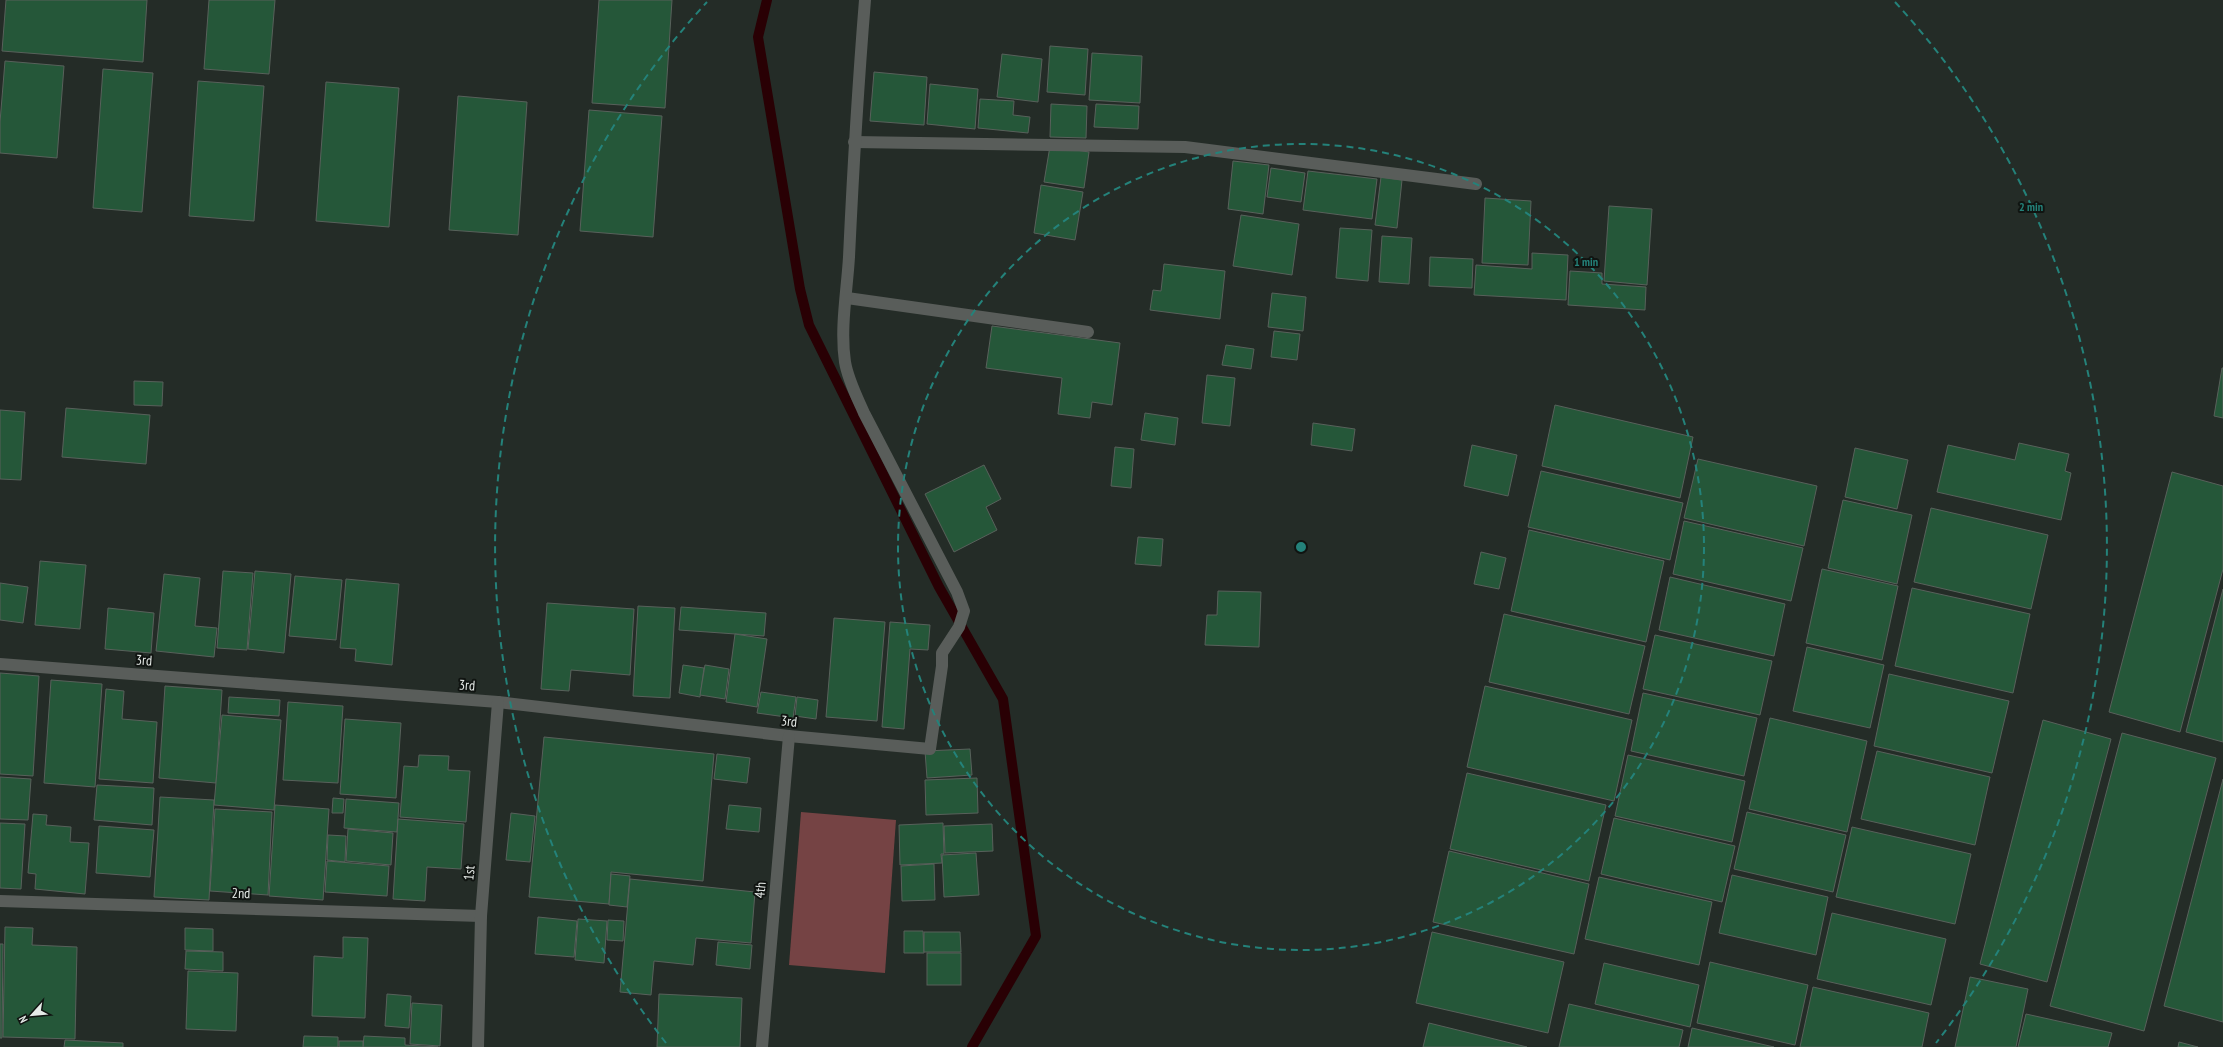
<svg xmlns="http://www.w3.org/2000/svg" width="2223" height="1047" font-family="'PT Sans Narrow',sans-serif">
<rect width="100%" height="100%" fill="#242c27"/>
<path fill="#754344" d="M 801,812 L 896,820 L 885,973 L 789,965 Z"/>
<g fill="none" stroke-linecap="round" stroke-linejoin="round">
<path stroke="#290004" stroke-width="10" d="M 767,0 L 758,37 L 800,289 L 809,325 L 939,587 L 1003,699 L 1036,936 L 972,1047"/>
</g>
<g fill="#255739" stroke="#58615b">
<path d="M 6,0 L 147,0 L 143,62 L 2,51 Z"/>
<path d="M 209,0 L 275,0 L 269,74 L 204,69 Z"/>
<path d="M 599,0 L 672,0 L 665,108 L 592,103 Z"/>
<path d="M 1050,46 L 1088,49 L 1085,95 L 1047,92 Z"/>
<path d="M 1092,53 L 1142,56 L 1140,103 L 1089,100 Z"/>
<path d="M 1002,54 L 1042,59 L 1038,102 L 997,97 Z"/>
<path d="M 5,61 L 64,66 L 57,158 L 0,153 L 0,122 Z"/>
<path d="M 103,69 L 153,73 L 142,212 L 93,208 Z"/>
<path d="M 874,72 L 927,77 L 924,125 L 870,121 Z"/>
<path d="M 198,81 L 264,86 L 254,221 L 189,216 Z"/>
<path d="M 326,82 L 399,88 L 389,227 L 316,221 Z"/>
<path d="M 930,84 L 978,89 L 975,129 L 927,124 Z"/>
<path d="M 458,96 L 527,102 L 518,235 L 449,230 Z"/>
<path d="M 980,99 L 1014,101 L 1013,115 L 1030,117 L 1028,133 L 978,128 Z"/>
<path d="M 1051,104 L 1087,106 L 1086,138 L 1050,137 Z"/>
<path d="M 1096,104 L 1139,106 L 1138,129 L 1094,127 Z"/>
<path d="M 589,110 L 662,116 L 653,237 L 580,231 Z"/>
<path d="M 1050,146 L 1089,152 L 1084,188 L 1044,182 Z"/>
<path d="M 1233,161 L 1269,165 L 1263,214 L 1228,209 Z"/>
<path d="M 1271,168 L 1305,173 L 1301,202 L 1267,197 Z"/>
<path d="M 1308,171 L 1377,179 L 1372,219 L 1303,210 Z"/>
<path d="M 1381,177 L 1402,180 L 1397,228 L 1375,225 Z"/>
<path d="M 1041,185 L 1083,192 L 1075,240 L 1034,233 Z"/>
<path d="M 1485,198 L 1531,201 L 1528,265 L 1482,263 Z"/>
<path d="M 1609,206 L 1652,209 L 1647,285 L 1604,281 Z"/>
<path d="M 1241,215 L 1299,224 L 1292,275 L 1233,266 Z"/>
<path d="M 1340,228 L 1372,230 L 1368,281 L 1336,278 Z"/>
<path d="M 1382,236 L 1412,238 L 1409,284 L 1379,282 Z"/>
<path d="M 1532,253 L 1568,255 L 1566,300 L 1474,295 L 1476,265 L 1532,269 Z"/>
<path d="M 1430,257 L 1473,259 L 1472,288 L 1429,286 Z"/>
<path d="M 1164,264 L 1225,271 L 1220,319 L 1150,310 L 1153,290 L 1161,291 Z"/>
<path d="M 1570,271 L 1602,273 L 1602,284 L 1646,287 L 1645,310 L 1568,305 Z"/>
<path d="M 1272,293 L 1306,297 L 1303,331 L 1268,327 Z"/>
<path d="M 992,326 L 1120,343 L 1112,405 L 1092,402 L 1090,418 L 1058,414 L 1062,378 L 986,368 Z"/>
<path d="M 1274,331 L 1300,334 L 1297,360 L 1271,357 Z"/>
<path d="M 1226,345 L 1254,349 L 1251,369 L 1222,365 Z"/>
<path d="M 2222,368 L 2223,368 L 2223,418 L 2214,416 Z"/>
<path d="M 1207,375 L 1235,378 L 1230,426 L 1202,423 Z"/>
<path d="M 134,381 L 163,382 L 162,406 L 134,405 Z"/>
<path d="M 1555,405 L 1693,437 L 1680,498 L 1542,466 Z"/>
<path d="M 66,408 L 150,415 L 146,464 L 62,457 Z"/>
<path d="M 0,410 L 25,412 L 21,480 L 0,479 Z"/>
<path d="M 1145,413 L 1178,418 L 1175,445 L 1141,440 Z"/>
<path d="M 1313,423 L 1355,429 L 1352,451 L 1311,445 Z"/>
<path d="M 2019,443 L 2069,454 L 2065,471 L 2071,473 L 2061,520 L 1937,492 L 1948,445 L 2015,460 Z"/>
<path d="M 1472,445 L 1517,455 L 1508,496 L 1464,486 Z"/>
<path d="M 1115,447 L 1134,449 L 1131,488 L 1111,486 Z"/>
<path d="M 1855,448 L 1908,460 L 1897,509 L 1845,497 Z"/>
<path d="M 1698,459 L 1817,486 L 1804,546 L 1684,518 Z"/>
<path d="M 984,465 L 1001,499 L 986,507 L 997,530 L 954,552 L 925,494 Z"/>
<path d="M 1541,471 L 1683,503 L 1670,560 L 1528,527 Z"/>
<path d="M 2172,472 L 2223,486 L 2223,569 L 2180,732 L 2109,712 Z"/>
<path d="M 1843,500 L 1912,515 L 1897,584 L 1828,568 Z"/>
<path d="M 1931,508 L 2048,535 L 2031,609 L 1914,582 Z"/>
<path d="M 1684,521 L 1803,548 L 1791,601 L 1673,574 Z"/>
<path d="M 1529,530 L 1664,561 L 1646,642 L 1511,611 Z"/>
<path d="M 1138,537 L 1163,539 L 1161,566 L 1135,564 Z"/>
<path d="M 1481,552 L 1506,558 L 1499,589 L 1474,584 Z"/>
<path d="M 40,561 L 86,565 L 80,629 L 35,625 Z"/>
<path d="M 1822,569 L 1898,586 L 1882,660 L 1806,643 Z"/>
<path d="M 223,571 L 253,573 L 247,650 L 217,648 Z"/>
<path d="M 255,571 L 291,574 L 284,653 L 248,649 Z"/>
<path d="M 164,574 L 200,578 L 195,626 L 217,628 L 214,657 L 156,651 Z"/>
<path d="M 295,576 L 342,580 L 336,640 L 289,636 Z"/>
<path d="M 1670,577 L 1785,604 L 1774,656 L 1659,630 Z"/>
<path d="M 346,579 L 399,584 L 392,665 L 355,661 L 356,649 L 340,648 Z"/>
<path d="M 0,583 L 28,587 L 23,623 L 0,620 Z"/>
<path d="M 1912,588 L 2030,614 L 2013,693 L 1895,666 Z"/>
<path d="M 2223,589 L 2223,742 L 2186,732 Z"/>
<path d="M 1218,591 L 1261,592 L 1259,647 L 1205,645 L 1207,615 L 1217,615 Z"/>
<path d="M 547,603 L 634,609 L 630,675 L 571,670 L 569,691 L 541,689 Z"/>
<path d="M 638,606 L 675,608 L 670,698 L 633,696 Z"/>
<path d="M 681,607 L 766,613 L 764,636 L 679,630 Z"/>
<path d="M 108,608 L 154,613 L 151,653 L 105,649 Z"/>
<path d="M 1504,614 L 1645,646 L 1629,714 L 1489,682 Z"/>
<path d="M 834,618 L 885,622 L 877,721 L 826,717 Z"/>
<path d="M 890,622 L 930,625 L 928,650 L 910,649 L 904,729 L 882,727 Z"/>
<path d="M 735,634 L 767,639 L 757,707 L 726,702 Z"/>
<path d="M 1655,635 L 1772,661 L 1760,715 L 1643,689 Z"/>
<path d="M 1807,647 L 1884,665 L 1870,728 L 1793,711 Z"/>
<path d="M 683,665 L 704,668 L 700,697 L 679,693 Z"/>
<path d="M 705,665 L 729,669 L 725,699 L 700,695 Z"/>
<path d="M 0,673 L 39,676 L 33,776 L 0,774 Z"/>
<path d="M 1889,674 L 2009,701 L 1992,773 L 1874,746 Z"/>
<path d="M 51,680 L 102,684 L 95,787 L 44,783 Z"/>
<path d="M 165,686 L 222,690 L 216,783 L 159,778 Z"/>
<path d="M 1485,686 L 1632,720 L 1614,801 L 1467,767 Z"/>
<path d="M 106,689 L 124,691 L 122,719 L 157,722 L 153,783 L 99,779 Z"/>
<path d="M 761,692 L 796,697 L 793,718 L 757,713 Z"/>
<path d="M 1643,693 L 1757,718 L 1744,776 L 1631,751 Z"/>
<path d="M 229,697 L 280,700 L 279,716 L 228,713 Z"/>
<path d="M 797,697 L 818,700 L 816,719 L 795,716 Z"/>
<path d="M 288,702 L 343,706 L 338,783 L 283,780 Z"/>
<path d="M 222,715 L 281,720 L 274,810 L 214,805 Z"/>
<path d="M 1770,718 L 1867,741 L 1847,832 L 1749,809 Z"/>
<path d="M 345,719 L 401,723 L 396,798 L 340,794 Z"/>
<path d="M 2043,720 L 2111,739 L 2047,982 L 1980,964 Z"/>
<path d="M 2122,733 L 2216,758 L 2144,1031 L 2050,1006 Z"/>
<path d="M 544,737 L 714,754 L 703,881 L 611,872 L 609,904 L 529,897 Z"/>
<path d="M 970,749 L 972,775 L 927,778 L 925,751 Z"/>
<path d="M 1877,751 L 1990,777 L 1975,845 L 1861,819 Z"/>
<path d="M 717,754 L 750,758 L 747,783 L 714,779 Z"/>
<path d="M 419,755 L 449,756 L 448,770 L 470,771 L 466,822 L 400,817 L 404,766 L 418,767 Z"/>
<path d="M 1628,755 L 1745,781 L 1732,842 L 1615,816 Z"/>
<path d="M 1467,773 L 1606,805 L 1589,881 L 1450,849 Z"/>
<path d="M 0,777 L 31,779 L 28,820 L 0,819 Z"/>
<path d="M 977,778 L 978,813 L 926,815 L 925,780 Z"/>
<path d="M 2223,779 L 2223,1022 L 2164,1006 Z"/>
<path d="M 97,785 L 154,788 L 152,825 L 94,820 Z"/>
<path d="M 160,797 L 214,800 L 209,900 L 154,897 Z"/>
<path d="M 333,798 L 344,799 L 343,813 L 332,813 Z"/>
<path d="M 346,799 L 399,803 L 397,832 L 344,828 Z"/>
<path d="M 275,805 L 329,809 L 323,900 L 269,896 Z"/>
<path d="M 729,805 L 761,808 L 759,832 L 726,829 Z"/>
<path d="M 215,809 L 272,812 L 268,895 L 210,891 Z"/>
<path d="M 1747,812 L 1846,835 L 1833,892 L 1734,869 Z"/>
<path d="M 511,813 L 535,816 L 530,862 L 506,860 Z"/>
<path d="M 33,814 L 47,815 L 46,825 L 71,827 L 70,842 L 89,843 L 85,894 L 35,889 L 36,874 L 28,873 Z"/>
<path d="M 1614,818 L 1735,846 L 1722,902 L 1601,874 Z"/>
<path d="M 398,819 L 464,824 L 461,869 L 427,867 L 425,901 L 393,899 Z"/>
<path d="M 0,823 L 25,824 L 21,889 L 0,888 Z"/>
<path d="M 943,823 L 944,854 L 941,854 L 942,863 L 900,865 L 899,825 Z"/>
<path d="M 992,824 L 993,851 L 945,853 L 944,826 Z"/>
<path d="M 99,826 L 154,830 L 150,877 L 96,873 Z"/>
<path d="M 1852,827 L 1971,854 L 1955,924 L 1836,897 Z"/>
<path d="M 348,829 L 393,833 L 391,865 L 346,861 Z"/>
<path d="M 328,835 L 346,836 L 345,862 L 327,860 Z"/>
<path d="M 1449,851 L 1589,884 L 1574,954 L 1433,922 Z"/>
<path d="M 976,853 L 979,895 L 944,897 L 942,855 Z"/>
<path d="M 327,861 L 389,866 L 387,896 L 325,892 Z"/>
<path d="M 934,864 L 935,900 L 902,901 L 901,866 Z"/>
<path d="M 611,874 L 630,876 L 627,907 L 609,905 Z"/>
<path d="M 1732,875 L 1828,897 L 1816,955 L 1719,933 Z"/>
<path d="M 1599,877 L 1712,902 L 1699,965 L 1585,939 Z"/>
<path d="M 630,879 L 755,892 L 751,943 L 696,938 L 693,965 L 654,961 L 651,995 L 620,992 Z"/>
<path d="M 1832,913 L 1946,939 L 1931,1005 L 1817,979 Z"/>
<path d="M 538,917 L 577,921 L 574,957 L 535,954 Z"/>
<path d="M 578,919 L 607,921 L 604,963 L 575,960 Z"/>
<path d="M 608,920 L 624,921 L 623,941 L 607,940 Z"/>
<path d="M 5,927 L 33,928 L 32,945 L 77,947 L 75,1039 L 3,1037 Z"/>
<path d="M 185,928 L 213,929 L 213,951 L 185,950 Z"/>
<path d="M 904,931 L 923,931 L 924,953 L 904,953 Z"/>
<path d="M 924,932 L 960,932 L 961,952 L 924,952 Z"/>
<path d="M 1432,932 L 1564,962 L 1548,1033 L 1416,1003 Z"/>
<path d="M 343,937 L 368,938 L 365,1018 L 312,1016 L 314,956 L 343,958 Z"/>
<path d="M 718,942 L 752,945 L 750,969 L 716,965 Z"/>
<path d="M 0,944 L 3,944 L 2,1038 L 0,1038 Z"/>
<path d="M 186,951 L 223,952 L 223,971 L 185,969 Z"/>
<rect x="927" y="953" width="34" height="32"/>
<path d="M 1710,962 L 1808,985 L 1795,1045 L 1697,1023 Z"/>
<path d="M 1604,963 L 1699,985 L 1690,1027 L 1595,1004 Z"/>
<path d="M 188,971 L 238,973 L 236,1031 L 186,1029 Z"/>
<path d="M 1970,977 L 2028,989 L 2016,1047 L 1955,1047 Z"/>
<path d="M 1813,987 L 1929,1013 L 1922,1047 L 1800,1047 Z"/>
<path d="M 387,994 L 411,996 L 409,1028 L 385,1026 Z"/>
<path d="M 659,994 L 742,998 L 740,1047 L 657,1047 Z"/>
<path d="M 412,1003 L 442,1005 L 440,1046 L 410,1044 Z"/>
<path d="M 1569,1004 L 1683,1030 L 1679,1047 L 1559,1047 Z"/>
<path d="M 2026,1014 L 2112,1033 L 2108,1047 L 2018,1047 Z"/>
<path d="M 1429,1023 L 1527,1047 L 1423,1047 Z"/>
<path d="M 1692,1028 L 1774,1047 L 1688,1047 Z"/>
<path d="M 304,1036 L 338,1037 L 338,1047 L 303,1047 Z"/>
<path d="M 364,1036 L 405,1038 L 405,1045 L 438,1047 L 363,1047 Z"/>
<path d="M 65,1040 L 123,1043 L 123,1047 L 64,1047 Z"/>
<rect x="339" y="1041" width="24" height="6"/>
<path d="M 2179,1042 L 2198,1047 L 2178,1047 Z"/>
</g>
<g fill="none" stroke-linecap="round" stroke-linejoin="round">
<g stroke="#595d5a" stroke-width="12">
<path d="M 854,142 L 1185,147 L 1476,184"/>
<path d="M 847,298 L 1088,332"/>
<path d="M 0,664 L 498,702 L 789,736 L 930,749 L 942,666 L 942,653 L 959,627 L 964,611 L 957,592 L 864,413 C 857,397 848,380 845,362 C 840,328 847,291 849,257 C 853,171 858,86 865,0"/>
<path d="M 0,901 L 481,916"/>
<path d="M 478,1047 L 481,916 L 498,702"/>
<path d="M 762,1047 L 789,736"/>
</g>
</g>
<g fill="none" stroke="#24827a" stroke-width="2" stroke-dasharray="7 5">
<circle cx="1301" cy="547" r="403"/>
<path d="M666 1043A806 806 0 0 1 707 2M1895 2A806 806 0 0 1 1936 1043"/>
</g>
<g text-anchor="middle" stroke-width="4" stroke-linejoin="round" paint-order="stroke">
<g font-size="14" fill="#e6ebe8" stroke="#101411">
<text transform="translate(144 660) rotate(4)" y="5">3rd</text>
<text transform="translate(467 685) rotate(4)" y="5">3rd</text>
<text transform="translate(789 721) rotate(6)" y="5">3rd</text>
<text transform="translate(469 873) rotate(-85)" y="5">1st</text>
<text transform="translate(760 890) rotate(-85)" y="5">4th</text>
<text transform="translate(241 893) rotate(2)" y="5">2nd</text>
</g>
</g>
<circle cx="1301" cy="547" r="6" fill="#24827a" stroke="#101411" stroke-width="2"/>
<g font-size="12" text-anchor="middle" font-weight="bold" fill="#24827a" stroke="#101411" stroke-width="4" stroke-linejoin="round" paint-order="stroke">
<text x="2031" y="211">2 min</text>
<text x="1586" y="266">1 min</text>
</g>
<g transform="translate(32 1015) rotate(243)" stroke="#101411" stroke-width="3" paint-order="stroke">
<path d="M0-3L7 15L0 10L-7 15Z" fill="#e6ebe8"/>
<text y="-6" font-size="11" font-weight="bold" text-anchor="middle" fill="#e6ebe8">N</text>
</g>
</svg>
